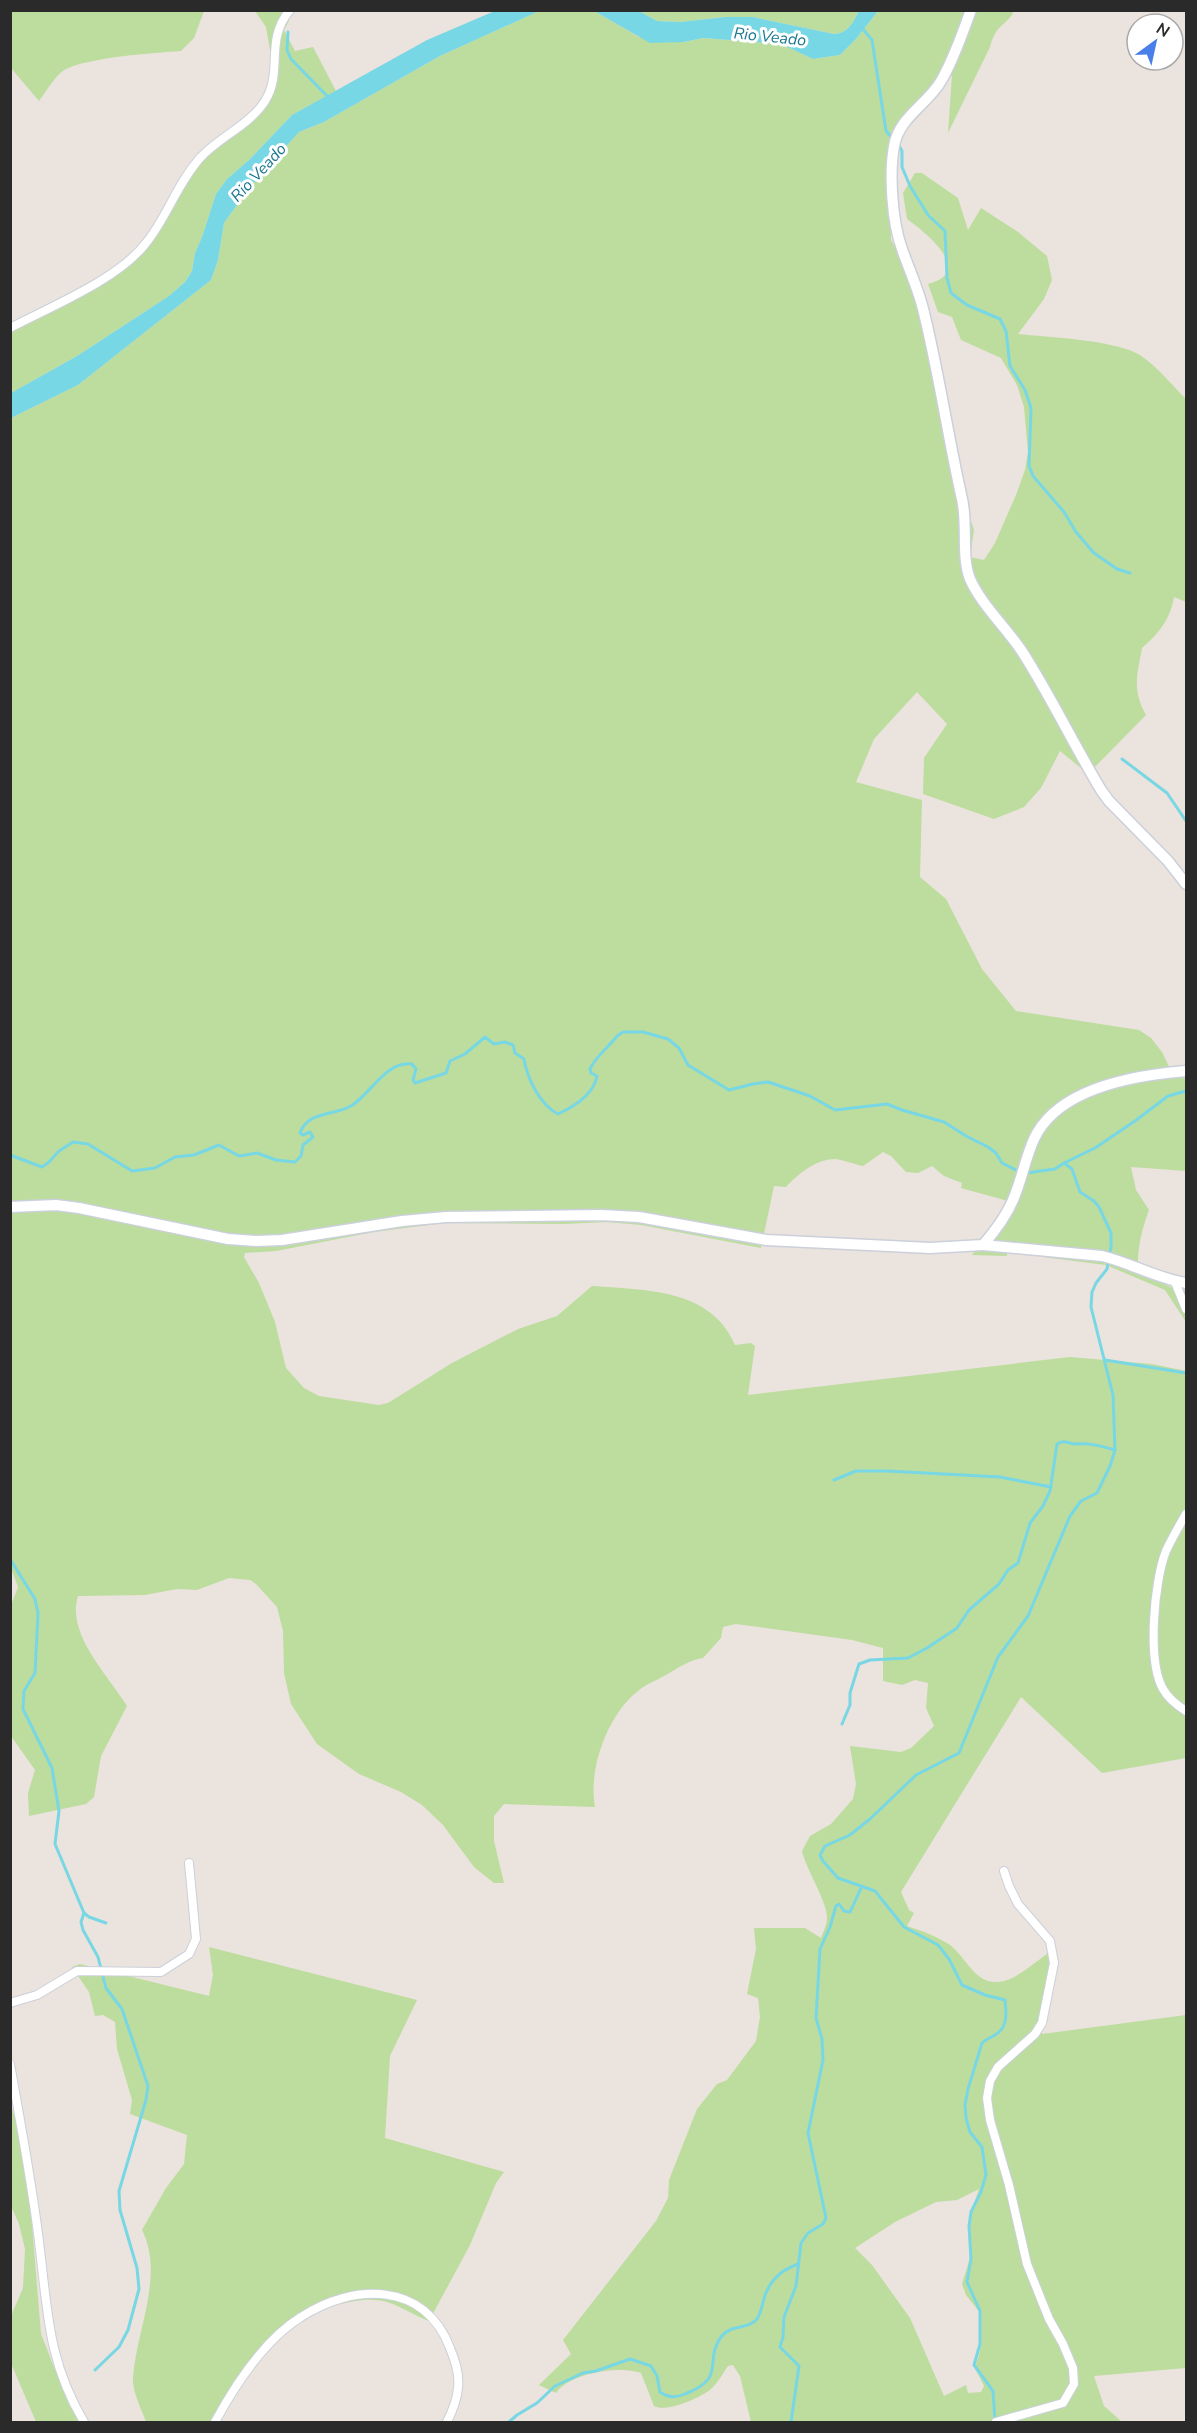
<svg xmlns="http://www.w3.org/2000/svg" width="1197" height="2433" font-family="'Nunito Sans',sans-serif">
<rect width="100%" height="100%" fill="#ebe3dd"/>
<g fill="#bcdd9e" fill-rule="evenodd">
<path d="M 545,10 L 594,11 L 639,37 L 684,42 L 703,38 L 781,44 L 813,59 L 840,55 L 856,39 L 878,11 L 1014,11 C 1006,27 996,23 990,47 L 948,133 L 952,75 L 894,140 L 890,202 L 891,240 L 907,269 L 919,302 L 960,487 L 974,530 L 970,557 L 984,560 L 995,543 L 1016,495 L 1025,470 L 1028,452 L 1024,407 L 1017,385 L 1001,358 L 961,340 L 952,317 L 938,312 L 928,284 C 976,272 925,232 907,219 L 903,193 L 915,173 L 922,173 L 958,198 L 968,230 L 981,208 L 1018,232 L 1047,256 L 1052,280 L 1044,299 L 1018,334 C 1048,337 1113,340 1138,354 C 1154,363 1173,386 1186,399 L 1186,602 L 1174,597 C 1170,620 1159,633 1142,648 C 1137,675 1132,690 1146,715 L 1088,774 L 1060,751 L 1041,788 L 1024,807 L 994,819 L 923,794 L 924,758 L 947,724 L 917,692 L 874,739 L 856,782 L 922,800 L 920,877 L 946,899 L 982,969 L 1016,1011 L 1139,1030 L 1151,1038 L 1162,1052 L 1172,1073 L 1186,1079 L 1186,1171 L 1131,1167 L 1136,1190 L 1149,1210 C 1141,1231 1137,1250 1138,1272 L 1177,1290 L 1186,1290 L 1186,1322 L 1165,1290 L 1106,1265 L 1050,1258 L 1006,1249 L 1007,1256 L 972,1255 L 986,1237 L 1008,1201 L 961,1188 L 962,1183 L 944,1176 L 932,1166 L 918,1173 L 906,1172 L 891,1156 L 883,1152 L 863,1166 C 854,1164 844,1160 835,1159 C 816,1159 798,1174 786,1187 L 774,1186 L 761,1248 L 641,1225 L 606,1222 L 564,1224 L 445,1223 L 374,1232 L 276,1251 L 245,1253 L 244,1257 L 259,1283 L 275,1322 L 286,1368 L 304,1388 L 319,1396 L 379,1405 L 388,1403 L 452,1363 L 518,1329 L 557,1316 L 592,1286 C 644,1290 711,1288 735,1345 L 751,1343 L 755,1346 L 748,1395 L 1070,1357 L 1152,1364 L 1186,1371 L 1186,1758 L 1102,1773 L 1021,1697 L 901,1892 L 909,1910 L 914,1913 L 907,1926 C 922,1931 936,1936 950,1945 C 968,1959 976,1988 1004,1981 C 1018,1978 1039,1959 1051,1951 L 1042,2034 L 1186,2015 L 1186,2368 L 1094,2376 L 1104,2406 L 1122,2422 L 751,2422 L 740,2376 L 733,2365 L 728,2366 C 723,2373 718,2383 711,2389 C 700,2398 666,2413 654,2406 L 641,2373 C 620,2365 569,2373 556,2393 L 539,2385 L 571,2354 L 563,2340 L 656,2221 L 668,2198 L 669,2180 L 697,2109 L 717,2084 L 727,2080 L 756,2041 L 760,2017 L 758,1998 L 747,1994 L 756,1949 L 754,1928 L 805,1928 L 821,1938 C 823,1932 827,1925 827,1919 C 828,1902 806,1870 802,1851 L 810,1836 L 831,1824 L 853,1799 L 856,1784 L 850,1746 L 901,1752 L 911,1748 L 934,1726 L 926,1708 L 928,1683 L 915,1680 L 902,1685 L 883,1681 L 883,1648 L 852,1640 L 736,1624 L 723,1627 L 721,1638 L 703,1658 C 689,1660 678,1668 666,1675 C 657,1680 646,1684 638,1691 C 607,1715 588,1770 595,1807 L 504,1804 L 494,1816 L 494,1841 L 504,1883 L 494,1883 L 474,1867 L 443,1825 L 422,1805 L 401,1792 L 359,1774 L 317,1744 L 291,1704 L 284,1673 L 283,1631 L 277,1607 L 256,1584 L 250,1580 L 229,1578 L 197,1590 L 177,1589 L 145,1595 L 78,1596 C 66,1634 108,1675 127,1706 L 101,1756 L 94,1797 L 86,1804 L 29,1816 L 28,1793 L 35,1770 L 11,1736 L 10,1608 L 18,1587 L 11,1568 L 11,418 L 78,385 L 211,280 L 218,260 L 224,223 L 249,188 L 299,132 L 324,122 L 440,56 L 537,12 ZM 979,2189 L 969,2218 L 970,2258 L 962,2284 L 966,2295 L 981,2314 L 980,2351 L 975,2368 L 984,2386 L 981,2392 L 968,2393 L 966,2385 L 944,2396 L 910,2318 L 872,2265 L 855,2248 L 895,2222 L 936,2202 L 957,2200 Z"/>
<path d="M 10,11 L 11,10 L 204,11 L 194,38 L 181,51 C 152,53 92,57 66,69 C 56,74 46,92 39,101 L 11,68 Z"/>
<path d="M 255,11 L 287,11 L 289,21 L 284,30 L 295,51 L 313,47 L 336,91 L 292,115 L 249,160 L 227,179 L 216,194 L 202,237 L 195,253 L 192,271 L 185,282 L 169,296 L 77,356 L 11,393 L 11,329 L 116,272 L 152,233 L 183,175 L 255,111 L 266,92 L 272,62 L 266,27 Z"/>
<path d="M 639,11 L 859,11 C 853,22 849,33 834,34 L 753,17 L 725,17 L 680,22 L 657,21 Z"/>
<path d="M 209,1947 L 417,2000 L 390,2056 L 385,2138 L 504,2172 L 496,2183 L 470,2245 L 429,2321 C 415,2316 401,2306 387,2302 C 372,2297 351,2301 336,2305 C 272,2326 251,2368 217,2422 L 146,2422 C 142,2410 132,2391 133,2378 C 136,2330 165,2276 142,2230 L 166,2188 L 184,2164 L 187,2135 L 130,2114 L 132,2100 L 117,2049 L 115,2022 L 103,2015 L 95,2016 L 89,1992 L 72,1967 L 80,1964 L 209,1996 L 213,1975 Z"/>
<path d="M 10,2102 L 14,2115 L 29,2142 L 26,2152 L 41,2334 L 69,2405 L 81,2422 L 36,2422 L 11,2363 L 11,2316 L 23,2288 L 25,2249 L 19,2224 L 11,2206 Z"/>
</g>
<g fill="#78d7e4">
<path d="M 497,10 L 544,11 L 537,12 L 440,56 L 324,122 L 299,132 L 249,188 L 224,223 L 218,260 L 211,280 L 78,385 L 11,418 L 11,393 L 77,356 L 169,296 L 185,282 L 192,271 L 195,253 L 202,237 L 216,194 L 227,179 L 249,160 L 292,115 L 427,40 Z"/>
<path d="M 594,11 L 639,11 L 657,21 L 680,22 L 725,17 L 753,17 L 834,34 C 849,33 853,22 859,11 L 878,11 L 856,39 L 840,55 L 813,59 L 781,44 L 703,38 L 684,42 L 650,43 Z"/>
</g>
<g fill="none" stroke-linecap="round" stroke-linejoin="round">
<g stroke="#78d7e4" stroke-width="3">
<path d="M 862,28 L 872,40 L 886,131 L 893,139"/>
<path d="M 288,32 L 287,50 L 291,59 L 329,98"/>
<path d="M 898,144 L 902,151 L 902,167 L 910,186 L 928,215 L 945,231 L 947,278 L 951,293 L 967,305 L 1000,319 L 1006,331 L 1010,366 L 1025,390 L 1031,408 L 1029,466 L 1033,476 L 1064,512 L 1076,532 L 1094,553 L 1117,569 L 1130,573"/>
<path d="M 1122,759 L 1167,793 L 1186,821"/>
<path d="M 10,1155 L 42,1167 L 49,1162 L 59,1151 L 73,1142 L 88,1144 L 132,1171 L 155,1168 L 175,1157 L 194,1155 L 219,1145 L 239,1156 L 257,1153 L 276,1160 L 295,1162 L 301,1156 L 303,1145 L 313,1137 L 310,1132 L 303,1135 L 300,1133 C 308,1111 333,1116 351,1106 C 371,1094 385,1061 412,1064 L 416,1069 L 413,1080 L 415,1083 L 446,1073 L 450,1061 L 465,1054 L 485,1037 L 494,1044 L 505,1042 L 513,1045 L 515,1053 L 524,1059 C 527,1078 540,1105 558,1114 C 573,1107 594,1094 597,1076 L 591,1073 L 590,1069 C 596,1056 609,1047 617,1036 L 623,1032 L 643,1032 L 668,1039 L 679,1048 L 688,1065 L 729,1090 L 753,1084 L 768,1082 L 810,1096 L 835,1110 L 887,1104 L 902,1110 L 944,1122 L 966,1136 L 988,1147 L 996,1153 L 1002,1163 L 1020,1172"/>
<path d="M 1026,1173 L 1055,1169 L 1064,1163 L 1095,1148 L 1135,1121 L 1168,1096 L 1186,1091"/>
<path d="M 1105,1360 L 1186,1373"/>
<path d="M 834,1480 L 856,1471 L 887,1471 L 1000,1477 L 1051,1487"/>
<path d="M 10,1559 L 35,1599 L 38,1613 L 35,1673 L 24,1691 L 23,1709 L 52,1768 L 59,1811 L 55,1844 L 84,1913 L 89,1917 L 106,1923"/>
<path d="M 842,1724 L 850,1705 L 850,1693 L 859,1664 L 870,1660 L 908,1658 L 927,1648 L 957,1628 L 969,1610 L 999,1584 L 1008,1570 L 1018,1563 L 1030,1523 L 1043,1506 L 1050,1491 L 1057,1444 C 1065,1439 1068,1444 1076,1444 C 1090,1443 1101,1446 1115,1450"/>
<path d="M 84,1913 L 81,1922 L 83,1930 L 98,1957 L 106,1988 L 122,2009 L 148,2086 L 146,2100 L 119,2191 L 120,2210 L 137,2268 L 139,2289 L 128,2330 L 119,2347 L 95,2370"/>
<path d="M 995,2421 L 993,2391 L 974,2365 L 980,2344 L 980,2311 L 967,2282 L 971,2259 L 969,2226 L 971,2212 L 981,2192 L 986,2175 L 982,2147 L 970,2132 L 966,2118 L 965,2105 L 968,2089 L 982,2043 C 987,2038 994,2037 999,2032 C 1008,2024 1006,2011 1005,2000 L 985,1995 L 962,1985 L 949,1959 L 938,1945 L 904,1927 L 875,1891 L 838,1878 L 823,1861 L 820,1855 L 825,1846 L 850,1835 L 870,1819 L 916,1775 L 959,1753 L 998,1657 L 1028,1616 L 1070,1516 L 1081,1501 L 1097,1493 L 1110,1466 L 1115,1450 L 1113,1395 L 1091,1307 L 1092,1292 L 1096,1283 L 1107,1269 L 1111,1247 L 1111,1233 L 1099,1207 L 1094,1201 L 1080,1192 L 1072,1169 L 1064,1163"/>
<path d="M 509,2422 L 517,2415 L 537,2403 L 555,2386 L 583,2373 L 596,2371 L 630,2359 L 651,2366 L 657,2376 L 660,2392 C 668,2398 676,2398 685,2394 C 728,2377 703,2362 721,2337 C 730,2324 748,2330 757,2319 C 760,2314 762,2307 763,2302 C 768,2282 779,2271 798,2264"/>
<path d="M 791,2422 L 799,2366 L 780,2347 L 783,2337 L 784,2317 L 796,2286 L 801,2243 L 808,2233 L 823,2224 L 826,2218 L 808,2133 L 823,2060 L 822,2039 L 816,2018 L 820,1949 L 830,1927 L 836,1906 L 839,1904 L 844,1911 L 850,1912 L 861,1888"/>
</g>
<g stroke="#cbd0da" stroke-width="10">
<g id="minor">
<path d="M 10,328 C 50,307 119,279 146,243 C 167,217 177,184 200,158 C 219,137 250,125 265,101 C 284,70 264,41 290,10"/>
<path d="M 1175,1282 L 1186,1309"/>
<path d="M 1186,1514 C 1179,1526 1172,1538 1166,1551 C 1154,1581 1147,1661 1163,1689 C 1168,1698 1178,1706 1186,1711"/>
<path d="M 10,2003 L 37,1995 L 77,1971 L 161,1972 L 189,1954 L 196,1939 L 189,1863"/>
<path d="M 10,2064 C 21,2126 33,2188 40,2250 C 48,2316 49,2363 84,2422"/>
<path d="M 215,2422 C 235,2385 264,2340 301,2317 C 353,2283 425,2281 450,2348 C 455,2360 460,2374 458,2388 C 457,2399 452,2412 447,2422"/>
<path d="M 996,2422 L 1063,2403 L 1074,2384 L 1073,2368 L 1063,2344 L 1049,2319 L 1027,2264 L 1009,2185 L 990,2120 L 987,2098 L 990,2081 L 998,2067 L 1035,2034 L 1042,2023 L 1054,1963 L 1050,1941 L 1018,1904 L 1009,1886 L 1004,1871"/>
</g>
</g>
<g stroke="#cbd0da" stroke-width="13">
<g id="tertiary">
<path d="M 971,10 C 962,34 954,59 941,81 C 927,105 899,117 894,146 C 889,174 892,222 902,249 C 909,270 919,290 924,313 C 939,374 948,437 962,499 C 968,524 961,557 970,579 C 982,606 1007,628 1023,653 C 1051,697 1074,745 1101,790 L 1109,801 L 1168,861 L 1186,884"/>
<path d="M 10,1207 L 56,1205 L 79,1208 L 228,1239 L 257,1241 L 282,1240 L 402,1221 L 446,1217 L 601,1215 L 639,1217 L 766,1240 L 930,1248 L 983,1245 C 996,1230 1008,1214 1015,1195 C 1022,1177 1026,1157 1034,1139 C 1058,1087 1137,1075 1186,1071"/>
<path d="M 983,1245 L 1102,1256 C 1131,1263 1158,1279 1186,1283"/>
</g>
</g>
<use href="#minor" stroke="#fff" stroke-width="8"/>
<use href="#tertiary" stroke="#fff" stroke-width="10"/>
</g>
<g text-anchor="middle" stroke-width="6" stroke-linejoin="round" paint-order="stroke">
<g font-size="16" font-style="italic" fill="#19778f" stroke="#fff">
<text transform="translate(770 36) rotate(6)" y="6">Rio Veado</text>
<text transform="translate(258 172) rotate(-47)" y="6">Rio Veado</text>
</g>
</g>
<rect width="1197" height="2433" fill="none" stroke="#2a2a2a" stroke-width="24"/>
<g transform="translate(1155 42) rotate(33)"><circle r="28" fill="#ffffff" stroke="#aaaaaa" stroke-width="1.5"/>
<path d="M0-4.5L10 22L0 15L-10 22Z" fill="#4a7fea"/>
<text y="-9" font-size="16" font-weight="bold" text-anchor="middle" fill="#2a2a2a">N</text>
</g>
</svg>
